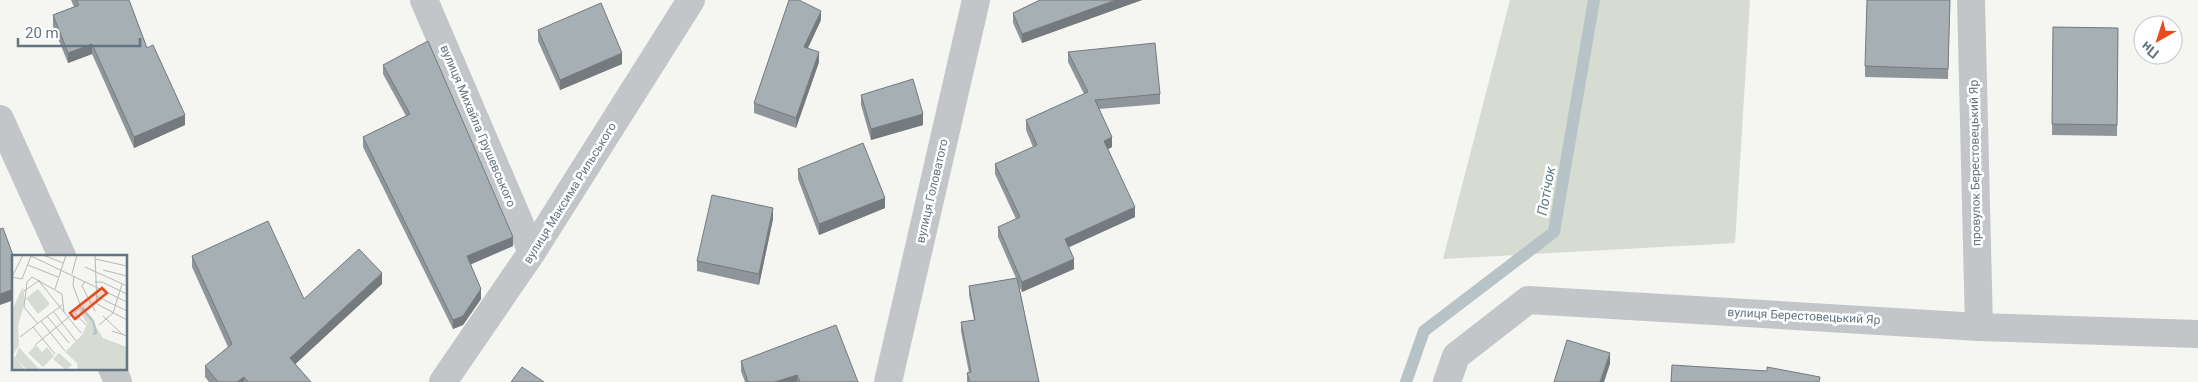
<svg xmlns="http://www.w3.org/2000/svg" width="2198" height="382" font-family="Roboto,sans-serif">
<rect width="100%" height="100%" fill="#f5f5f1"/>
<path fill="#d6dcd2" d="M 1510,0 L 1750,0 L 1735,243 L 1443,259 Z"/>
<g fill="none" stroke-linecap="round" stroke-linejoin="round">
<path stroke="#b7c3c7" stroke-width="12" d="M 1406,382 L 1424,331 L 1554,232 L 1594,0"/>
<g stroke="#c2c6c9" stroke-width="28">
<path d="M 424,0 L 532,252"/>
<path d="M 1971,0 L 1979,327"/>
<path d="M 443,382 L 532,252 L 691,0"/>
<path d="M 888,382 L 976,0"/>
<path d="M 1447,382 L 1456,356 L 1528,300 L 1979,327 L 2198,334"/>
</g>
<g stroke="#c2c6c9" stroke-width="28">
<path d="M 0,119 L 62,256"/>
<path d="M 112,368 L 118,382"/>
</g>
</g>
<g fill="#8f969b">
<path d="M 71,0 L 129,0 L 147,48 L 185,125 L 134,148 L 92,54 L 68,63 L 53,26 L 53,15 L 74,7 Z"/>
<path d="M 1040,0 L 1142,0 L 1022,43 L 1013,23 L 1013,13 Z"/>
<path d="M 1950,0 L 1948,79 L 1865,77 L 1865,66 Z"/>
<path d="M 821,20 L 808,48 L 819,62 L 796,128 L 754,113 L 754,103 Z"/>
<path d="M 2053,27 L 2118,28 L 2117,136 L 2052,135 Z"/>
<path d="M 538,30 L 622,64 L 560,90 L 538,41 Z"/>
<path d="M 1068,52 L 1160,94 L 1160,104 L 1099,109 L 1112,147 L 1108,149 L 1135,217 L 1069,247 L 1074,269 L 1022,292 L 1019,286 L 1039,382 L 967,382 L 967,373 L 969,373 L 961,331 L 961,322 L 974,320 L 969,295 L 969,286 L 1016,278 L 998,237 L 998,227 L 1016,219 L 995,174 L 995,164 L 1033,147 L 1026,130 L 1026,120 L 1084,94 L 1068,62 Z"/>
<path d="M 383,65 L 513,246 L 471,264 L 481,299 L 463,325 L 453,329 L 363,147 L 363,137 L 406,116 L 383,74 Z"/>
<path d="M 861,95 L 923,125 L 871,140 L 861,105 Z"/>
<path d="M 798,169 L 885,208 L 819,235 L 798,179 Z"/>
<path d="M 773,219 L 759,285 L 697,271 L 697,261 Z"/>
<path d="M 192,256 L 304,299 L 382,284 L 295,364 L 311,382 L 209,382 L 205,377 L 205,366 L 228,347 L 192,267 Z"/>
<path d="M 741,361 L 858,382 L 745,382 L 741,371 Z"/>
</g>
<g fill="#747a7e">
<path d="M 1116,0 L 1142,0 L 1022,43 L 1022,34 Z"/>
<path d="M 821,11 L 821,20 L 804,56 L 804,47 Z"/>
<path d="M 92,44 L 92,54 L 68,63 L 68,53 Z"/>
<path d="M 819,52 L 819,62 L 796,128 L 796,118 Z"/>
<path d="M 622,53 L 622,64 L 560,90 L 560,80 Z"/>
<path d="M 923,114 L 923,125 L 871,140 L 871,129 Z"/>
<path d="M 185,115 L 185,125 L 134,148 L 134,137 Z"/>
<path d="M 1112,137 L 1112,147 L 1104,151 L 1104,141 Z"/>
<path d="M 885,198 L 885,208 L 819,235 L 819,224 Z"/>
<path d="M 1135,207 L 1135,217 L 1065,249 L 1065,239 Z"/>
<path d="M 773,208 L 773,219 L 759,285 L 759,274 Z"/>
<path d="M 513,237 L 513,246 L 467,266 L 467,256 Z"/>
<path d="M 1074,259 L 1074,269 L 1022,292 L 1022,282 Z"/>
<path d="M 382,273 L 382,284 L 290,369 L 290,358 Z"/>
<path d="M 14,289 L 14,300 L 0,305 L 0,294 Z"/>
<path d="M 481,289 L 481,299 L 463,325 L 453,329 L 453,320 Z"/>
<path d="M 1610,353 L 1610,364 L 1604,382 L 1600,382 Z"/>
<path d="M 797,375 L 797,382 L 775,382 Z"/>
<path d="M 244,377 L 244,382 L 237,382 Z"/>
</g>
<g fill="#a6afb4" stroke="#747a7e">
<path d="M 76,0 L 129,0 L 147,48 L 153,45 L 185,115 L 134,137 L 92,44 L 68,53 L 53,15 L 79,5 Z"/>
<path d="M 789,0 L 799,0 L 821,11 L 804,47 L 819,52 L 796,118 L 754,103 Z"/>
<path d="M 1040,0 L 1116,0 L 1022,34 L 1013,13 Z"/>
<path d="M 1867,0 L 1950,0 L 1948,69 L 1865,66 Z"/>
<path d="M 601,3 L 622,53 L 560,80 L 538,30 Z"/>
<path d="M 2053,27 L 2118,28 L 2117,125 L 2052,124 Z"/>
<path d="M 428,41 L 513,237 L 467,256 L 481,289 L 463,316 L 453,320 L 363,137 L 410,114 L 383,65 Z"/>
<path d="M 1155,43 L 1160,94 L 1095,100 L 1112,137 L 1104,141 L 1135,207 L 1065,239 L 1074,259 L 1022,282 L 998,227 L 1020,217 L 995,164 L 1037,145 L 1026,120 L 1088,92 L 1068,52 Z"/>
<path d="M 913,79 L 923,114 L 871,129 L 861,95 Z"/>
<path d="M 863,143 L 885,198 L 819,224 L 798,169 Z"/>
<path d="M 712,195 L 773,208 L 759,274 L 697,261 Z"/>
<path d="M 268,221 L 304,299 L 359,249 L 382,273 L 290,358 L 311,382 L 248,382 L 244,377 L 237,382 L 218,382 L 205,366 L 232,344 L 192,256 Z"/>
<path d="M 3,228 L 14,258 L 14,289 L 0,294 L 0,229 Z"/>
<path d="M 1017,278 L 1039,382 L 970,382 L 967,373 L 971,372 L 961,322 L 975,320 L 969,286 Z"/>
<path d="M 836,325 L 858,382 L 800,382 L 797,375 L 775,382 L 748,382 L 741,361 Z"/>
<path d="M 1567,340 L 1610,353 L 1600,382 L 1554,382 Z"/>
<path d="M 1672,365 L 1767,371 L 1767,367 L 1820,377 L 1819,382 L 1671,382 Z"/>
<path d="M 522,367 L 544,382 L 511,382 Z"/>
</g>
<g text-anchor="middle" stroke-width="5" stroke-linejoin="round" paint-order="stroke">
<g font-size="12" fill="#637582" stroke="#fff">
<text transform="translate(478 126) rotate(67)" y="4">вулиця Михайла Грушевського</text>
<text transform="translate(1975 163) rotate(-91)" y="4">провулок Берестовецький Яр</text>
<text transform="translate(932 191) rotate(-77)" y="4">вулиця Головатого</text>
<text transform="translate(570 193) rotate(-58)" y="4">вулиця Максима Рильського</text>
<text transform="translate(1804 316) rotate(3)" y="4">вулиця Берестовецький Яр</text>
</g>
<g font-size="14" font-style="italic" fill="#5f777f" stroke="#fff">
<text transform="translate(1546 191) rotate(-80)" y="5">Потічок</text>
</g>
</g>
<g transform="translate(12 255)">
<rect width="115" height="115" fill="#f5f5f1"/>
<path d="M 11,32 L 13,46 L 6,70 L 7,90 L 1,100 L 13,115 L 0,115 L 0,55 ZM 26,34 L 38,49 L 26,59 L 14,43 ZM 71,51 L 91,83 L 115,92 L 115,115 L 66,115 L 65,108 L 53,97 L 70,80 L 75,69 L 67,55 ZM 24,90 L 30,97 L 35,92 L 42,101 L 31,112 L 16,98 ZM 7,92 L 13,99 L 28,115 L 15,115 L 3,103 ZM 47,98 L 60,110 L 54,115 L 41,104 Z" fill="#d6dcd2"/>
<path fill="none" stroke="#b7c3c7" stroke-width="2.5" d="M 70,53 L 81,66 L 84,78 L 81,79"/>
<path fill="none" stroke="#b2babe" stroke-width="1" d="M 17,0 L 115,47M 31,0 L 51,8M 83,0 L 85,49 L 115,65M 83,4 L 115,11M 16,10 L 46,22M 73,12 L 115,31M 91,15 L 115,21M 60,19 L 65,0M 0,22 L 10,24 L 19,1M 0,22 L 11,0M 26,25 L 69,78M 73,26 L 70,31 L 83,56M 83,27 L 90,27 L 115,39M 43,34 L 54,0M 12,36 L 28,25M 84,41 L 115,56M 41,56 L 64,86M 62,57 L 74,70M 35,61 L 57,88M 91,61 L 111,80M 29,66 L 53,96M 26,69 L 12,52 L 15,27 L 20,22 L 50,39 L 52,57M 87,70 L 101,58 L 110,29M 21,72 L 43,99M 100,76 L 115,81M 8,82 L 50,50M 23,90 L 69,52 L 61,30 L 62,21"/>
<path fill="#e64b1f" fill-opacity="0.15" stroke="#e64b1f" stroke-width="2.5" d="M 90,33 L 95,38 L 63,64 L 58,58 Z"/>
<rect width="115" height="115" fill="none" stroke="#637582" stroke-width="2.5"/>
</g>
<g transform="translate(2158 40) rotate(219)"><circle r="24" fill="#ffffff" stroke="#c1c8cd"/>
<path d="M0-4L9 19L0 12L-9 19Z" fill="#e64b1f"/>
<text y="-8" font-size="14" font-weight="bold" text-anchor="middle" fill="#637582">Пн</text>
</g>
<path d="M18 38v8h122v-8" fill="none" stroke="#637582" stroke-width="2.5"/>
<text x="25" y="38" font-size="15" fill="#637582" stroke="#ffffff" stroke-width="4" paint-order="stroke">20 m</text>
</svg>
